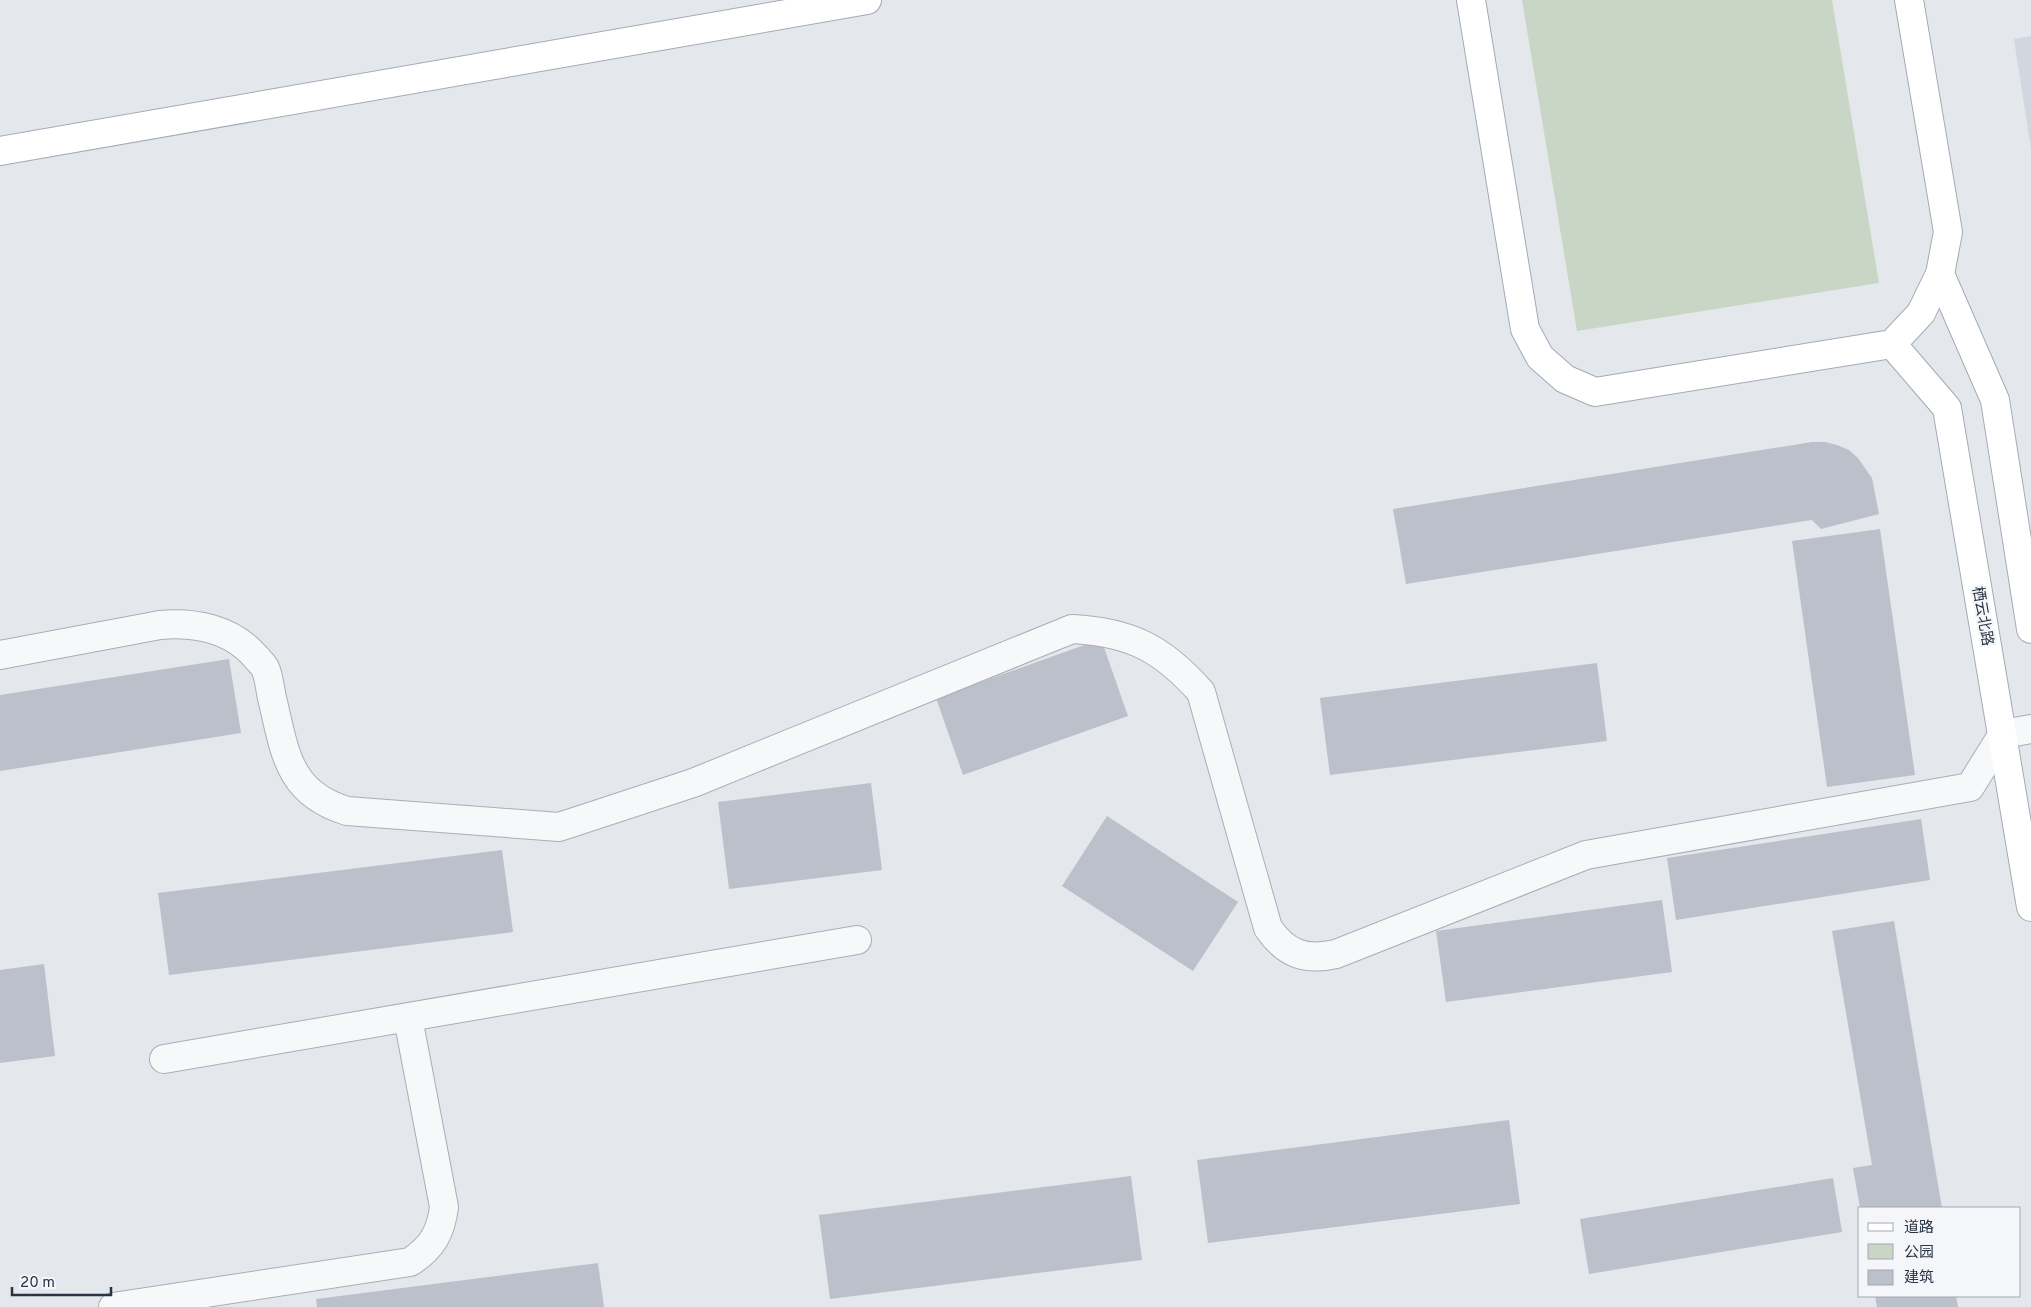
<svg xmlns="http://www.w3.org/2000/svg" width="2031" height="1307" font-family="Overpass,'Noto Sans SC',sans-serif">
<rect width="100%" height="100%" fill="#e4e7ec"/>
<path fill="#d2d6de" d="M 2031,36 L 2031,149 L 2014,39 Z"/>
<path fill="#c9d6c5" d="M 1522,0 L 1832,0 L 1879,283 L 1577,331 Z"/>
<g fill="#bbc0ca">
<path d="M 1812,442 L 1825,442 L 1837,445 L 1849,450 L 1858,458 L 1872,478 L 1879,514 L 1821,529 L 1812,520 L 1406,584 L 1393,509 Z"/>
<path d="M 1880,529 L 1915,775 L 1827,787 L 1792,541 Z"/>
<path d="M 1101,639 L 1128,716 L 963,775 L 936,698 Z"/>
<path d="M 229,659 L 241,733 L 0,771 L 0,695 Z"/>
<path d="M 1597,663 L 1607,741 L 1330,775 L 1320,698 Z"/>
<path d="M 871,783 L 882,870 L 729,889 L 718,802 Z"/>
<path d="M 1107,816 L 1238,902 L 1193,971 L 1062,886 Z"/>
<path d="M 1921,819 L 1930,880 L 1676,920 L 1667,858 Z"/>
<path d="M 502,850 L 513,932 L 169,975 L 158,893 Z"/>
<path d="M 1662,900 L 1672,972 L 1446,1002 L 1436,931 Z"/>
<path d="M 1894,921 L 1933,1155 L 1942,1208 L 1860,1208 L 1853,1168 L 1872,1165 L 1832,931 Z"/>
<path d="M 44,964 L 55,1056 L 0,1063 L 0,970 Z"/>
<path d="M 1509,1120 L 1520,1204 L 1208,1243 L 1197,1160 Z"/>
<path d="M 1131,1176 L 1142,1260 L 830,1299 L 819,1215 Z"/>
<path d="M 1833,1178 L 1842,1232 L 1589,1274 L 1580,1219 Z"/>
<path d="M 598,1263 L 604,1307 L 317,1307 L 316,1299 Z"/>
<path d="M 1875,1296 L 1956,1296 L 1958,1307 L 1877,1307 Z"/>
</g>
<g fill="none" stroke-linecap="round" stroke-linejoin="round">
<g stroke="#a9aeb7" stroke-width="30">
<g id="minor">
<path d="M 0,655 L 160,625 C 195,622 231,629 255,656 C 258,660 263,664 265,668 C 269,676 270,689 272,698 C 285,751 287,793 347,811 L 559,827 L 693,783 L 1072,629 C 1130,632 1162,648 1201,692 L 1268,928 C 1286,954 1305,961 1336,954 L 1586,855 L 1970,787 L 2003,734 L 2031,729"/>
<path d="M 164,1059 L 857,940"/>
<path d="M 113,1307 L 410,1262 C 432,1248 441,1232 444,1207 L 408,1018"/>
</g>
</g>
<g stroke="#a3abb8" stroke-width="30">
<g id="primary">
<path d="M 1471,0 L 1525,329 L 1540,357 L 1565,379 L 1595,392 L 1892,344 L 1921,313 L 1940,274 L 1948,232 L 1909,0"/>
<path d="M 0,151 L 867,0"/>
<path d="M 1940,274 L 1995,400 L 2031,629"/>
<path d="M 1892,344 L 1947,408 L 2031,907"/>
</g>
</g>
<use href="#minor" stroke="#f7f8fa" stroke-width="28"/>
<use href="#primary" stroke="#fff" stroke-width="28"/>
</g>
<g text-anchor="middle" stroke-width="4.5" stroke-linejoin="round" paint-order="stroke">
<g font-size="15" fill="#2b3445" stroke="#f4f6f9">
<text transform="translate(1983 616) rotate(80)" y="5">栖云北路</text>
</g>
</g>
<rect x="1858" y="1207" width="162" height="90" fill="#f4f6f9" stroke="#a4a8b1"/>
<rect x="1868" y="1223" width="25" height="8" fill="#ffffff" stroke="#a4a8b1"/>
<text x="1904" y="1232" font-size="15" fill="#2b3445">道路</text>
<rect x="1868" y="1244" width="25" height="15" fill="#c9d6c5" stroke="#a4a8b1"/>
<text x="1904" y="1257" font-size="15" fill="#2b3445">公园</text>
<rect x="1868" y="1270" width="25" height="15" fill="#bbc0ca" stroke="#a4a8b1"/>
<text x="1904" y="1282" font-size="15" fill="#2b3445">建筑</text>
<path d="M12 1287v8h99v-8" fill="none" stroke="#2b3445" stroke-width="2.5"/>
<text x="20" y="1287" font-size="15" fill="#2b3445" stroke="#f4f6f9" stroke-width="4" paint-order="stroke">20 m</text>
</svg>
